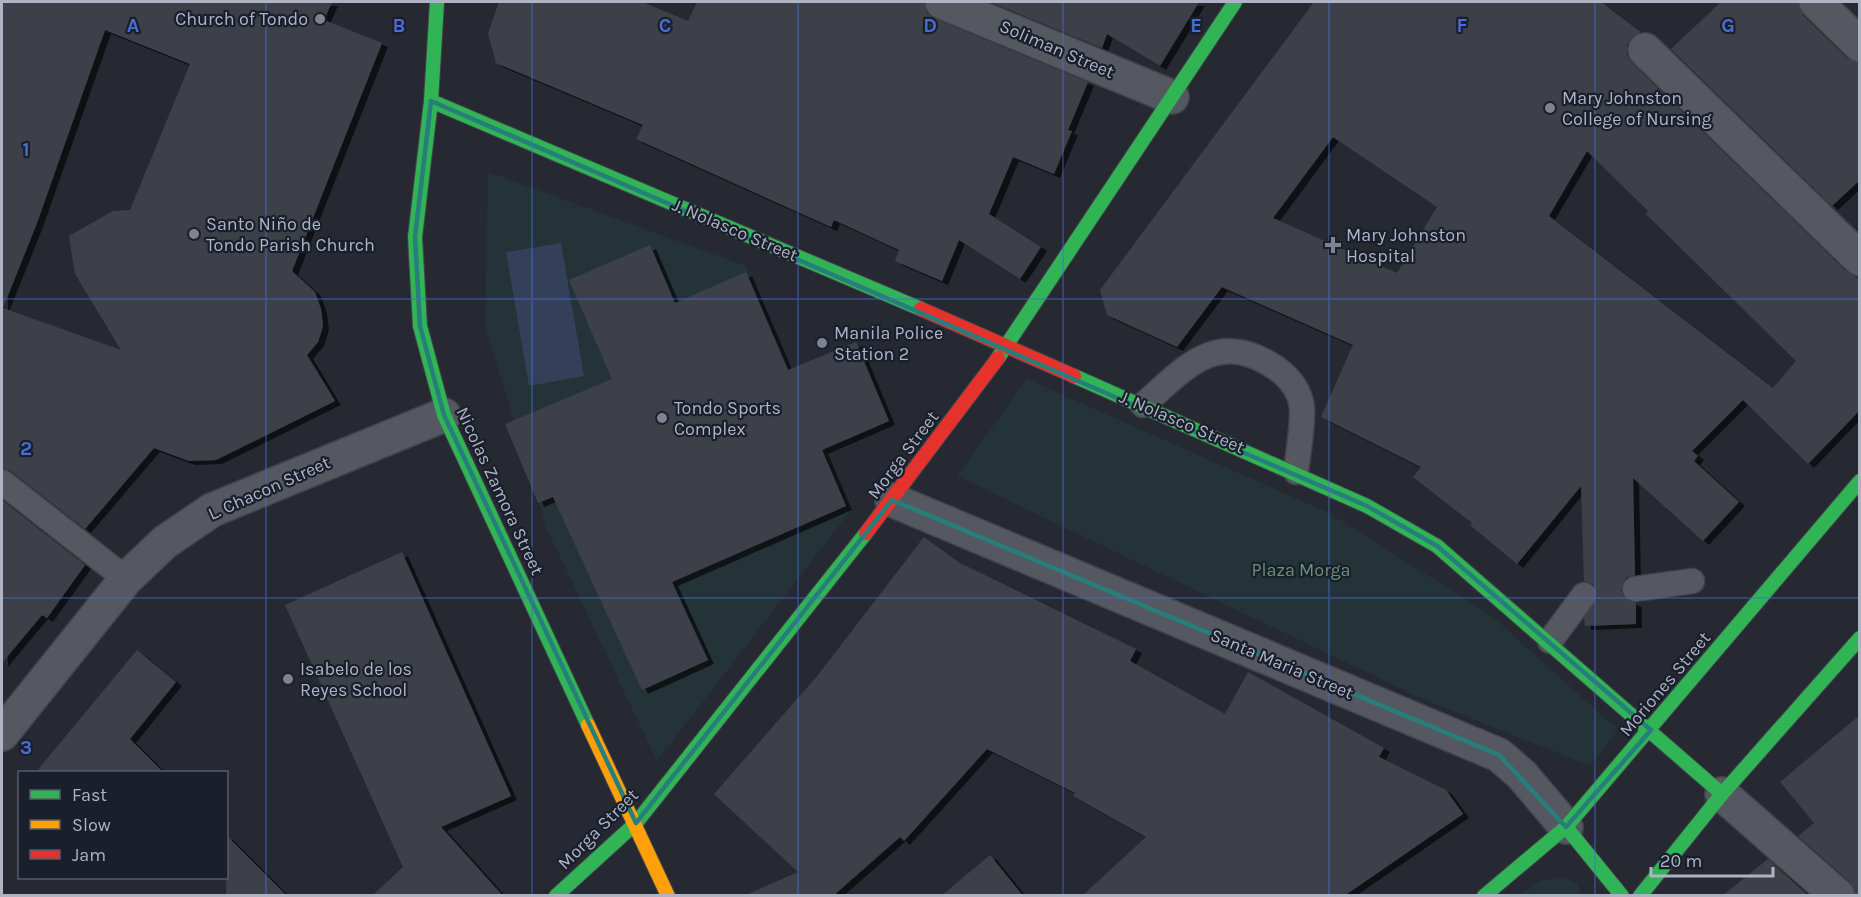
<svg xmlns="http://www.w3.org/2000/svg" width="1861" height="897" font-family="Karla,sans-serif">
<defs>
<filter id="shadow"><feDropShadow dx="6" dy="4" stdDeviation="0" flood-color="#0009"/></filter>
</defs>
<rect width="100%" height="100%" fill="#262931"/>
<g fill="#243338">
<path d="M 488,172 L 746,266 L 851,510 L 657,761 L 547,529 L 485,326 Z"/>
<path d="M 1027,379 L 1329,513 L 1492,616 L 1618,730 L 1590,766 L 1416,696 L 957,476 Z"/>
<path d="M 1563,877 L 1577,883 L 1582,895 L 1519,895 L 1540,881 Z"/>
</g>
<path fill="#343f59" d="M 561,243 L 584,376 L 529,386 L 506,252 Z"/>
<g fill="#3e4149" fill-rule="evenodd" filter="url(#shadow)">
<path d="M 2,2 L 332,2 L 324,20 L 382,43 L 292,271 L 315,292 L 321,309 L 323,326 L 318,342 L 307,355 L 335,401 L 216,460 L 189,461 L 154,448 L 85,529 L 11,471 L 2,468 ZM 105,30 L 190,64 L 130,210 L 113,211 L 69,236 L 75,274 L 121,350 L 3,308 L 37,223 Z"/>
<path d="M 499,2 L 642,2 L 688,21 L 697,2 L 924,2 L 927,13 L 935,19 L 1088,82 L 1068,130 L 1072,131 L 1054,174 L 1013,157 L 989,214 L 1041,247 L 1020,279 L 959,240 L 942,281 L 895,261 L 899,250 L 834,220 L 831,227 L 636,139 L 643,125 L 496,63 L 488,33 Z"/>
<path d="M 990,2 L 1199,2 L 1160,66 L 1107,34 L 1102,48 Z"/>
<path d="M 1314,2 L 1601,2 L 1641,32 L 1632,37 L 1627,45 L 1627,55 L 1632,63 L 1847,272 L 1860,280 L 1860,410 L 1808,464 L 1743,400 L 1692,451 L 1698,456 L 1694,461 L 1739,502 L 1703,541 L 1633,478 L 1635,575 L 1626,578 L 1621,590 L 1624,598 L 1636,603 L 1636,624 L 1585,626 L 1584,618 L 1598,596 L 1593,584 L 1584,581 L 1581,486 L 1517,564 L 1470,525 L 1472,523 L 1413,477 L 1421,467 L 1321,417 L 1353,345 L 1222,287 L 1177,347 L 1107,315 L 1100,290 ZM 1333,137 L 1437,207 L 1397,273 L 1273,218 ZM 1587,151 L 1648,211 L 1646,214 L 1796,361 L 1773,388 L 1549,216 Z"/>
<path d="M 1721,2 L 1798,2 L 1803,15 L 1847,58 L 1860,63 L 1860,180 L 1832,206 L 1671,49 Z"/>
<path d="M 650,245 L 675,303 L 746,272 L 788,370 L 856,342 L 889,421 L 822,450 L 846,506 L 672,582 L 708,660 L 642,690 L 553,497 L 538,503 L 505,424 L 612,379 L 569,280 Z"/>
<path d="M 2,500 L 85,565 L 47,618 L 42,615 L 2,663 Z"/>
<path d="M 924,537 L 960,563 L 1136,649 L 1130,661 L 1225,714 L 1248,672 L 1384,748 L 1379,757 L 1446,790 L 1463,814 L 1344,896 L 1082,896 L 1146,837 L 1073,796 L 1075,793 L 987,749 L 904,841 L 900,837 L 833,896 L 744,896 L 798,872 L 714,794 L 818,675 Z"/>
<path d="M 402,552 L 511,796 L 441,827 L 503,896 L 372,896 L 403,867 L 285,605 Z"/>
<path d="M 137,650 L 176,682 L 130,739 L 163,772 L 36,772 Z"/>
<path d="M 1860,715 L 1860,896 L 1856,896 L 1850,882 L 1798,836 L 1814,823 L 1780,782 Z"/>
<path d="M 226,835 L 287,896 L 226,896 Z"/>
<path d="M 990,855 L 1023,896 L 941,896 Z"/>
<path d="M 1768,859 L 1809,896 L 1722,896 Z"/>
</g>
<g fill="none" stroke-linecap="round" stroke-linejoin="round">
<g stroke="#42444b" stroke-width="27">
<g id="lane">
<path d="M 1143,405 C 1186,367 1217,328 1276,368 C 1290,378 1300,390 1302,408 C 1303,429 1298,452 1296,472"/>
<path d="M 2,482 L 126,579"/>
<path d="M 1635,589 L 1692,581"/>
<path d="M 1550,641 L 1584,595"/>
</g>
</g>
<g stroke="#42444b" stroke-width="36">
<g id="street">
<path d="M 942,2 L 1172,97"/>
<path d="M 1816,2 L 1860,45"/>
<path d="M 1645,50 L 1860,259"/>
<path d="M 892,500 L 1499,755 L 1522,775 L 1566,827"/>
<path d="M 2,734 L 126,579 L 165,542 L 212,510 L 444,415"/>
<path d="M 1722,794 L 1838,896"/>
</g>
</g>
<g stroke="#42444b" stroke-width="16">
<g id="fast">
<path d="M 437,2 L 431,101 L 415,237 L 420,326 L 444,415 L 588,725"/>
<path d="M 431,101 L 921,309"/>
<path d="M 998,358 L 1235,2"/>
<path d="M 1074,376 L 1367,506 L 1437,546 L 1722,794"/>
<path d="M 1566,827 L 1622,896"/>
<path d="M 556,896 L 636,823 L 866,533"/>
<path d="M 1484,896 L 1566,827 L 1860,481"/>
<path d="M 1640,896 L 1722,794 L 1860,638"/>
</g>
</g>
<g stroke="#42444b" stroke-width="16">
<path id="slow" d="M 588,725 L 668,896"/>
</g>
<g stroke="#42444b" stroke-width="16">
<g id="jam">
<path d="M 921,309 L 1074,376"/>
<path d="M 866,533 L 998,358"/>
</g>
</g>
<use href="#lane" stroke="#555860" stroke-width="24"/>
<use href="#street" stroke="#555860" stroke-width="33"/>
<use href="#fast" stroke="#30b455" stroke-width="14"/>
<use href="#slow" stroke="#ff9f0a" stroke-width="14"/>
<use href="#jam" stroke="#e5322d" stroke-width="14"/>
</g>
<path fill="none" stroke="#277f7b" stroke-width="4.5" stroke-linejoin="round" d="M 431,101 L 1367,506 L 1437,546 L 1651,730 L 1566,827 L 1499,755 L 892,500 L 636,823 L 444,415 L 420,326 L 415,237 Z"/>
<path fill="none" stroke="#496dd2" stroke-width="1.5" stroke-opacity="0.55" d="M 266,2 L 266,896M 532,2 L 532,896M 798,2 L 798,896M 1063,2 L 1063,896M 1329,2 L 1329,896M 1595,2 L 1595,896M 2,299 L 1860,299M 2,598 L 1860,598"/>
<g fill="#7f8391" stroke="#1a1f2c" stroke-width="2">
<circle cx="320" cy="19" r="6"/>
<circle cx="1550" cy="108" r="6"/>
<circle cx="194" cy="234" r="6"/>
<path d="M1330 236h6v6h6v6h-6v6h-6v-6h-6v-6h6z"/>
<circle cx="822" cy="343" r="6"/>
<circle cx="662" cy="418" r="6"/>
<circle cx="288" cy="679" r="6"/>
</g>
<g text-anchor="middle" stroke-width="4.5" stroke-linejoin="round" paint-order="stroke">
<g font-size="18" fill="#afb4c4" stroke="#1a1f2c" text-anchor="start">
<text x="308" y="25" text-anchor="end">Church of Tondo</text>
<text x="1562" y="104">Mary Johnston<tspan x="1562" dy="21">College of Nursing</tspan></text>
<text x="206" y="230">Santo Niño de<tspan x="206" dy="21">Tondo Parish Church</tspan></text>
<text x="1346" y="241">Mary Johnston<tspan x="1346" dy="21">Hospital</tspan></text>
<text x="834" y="339">Manila Police<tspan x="834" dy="21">Station 2</tspan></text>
<text x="674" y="414">Tondo Sports<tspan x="674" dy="21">Complex</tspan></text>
<text x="300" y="675">Isabelo de los<tspan x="300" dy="21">Reyes School</tspan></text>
</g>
<g font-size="18" fill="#afb4c4" stroke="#1a1f2c">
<text transform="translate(1057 49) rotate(23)" y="6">Soliman Street</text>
<text transform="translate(735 230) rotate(23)" y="6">J. Nolasco Street</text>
<text transform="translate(1182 422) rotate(23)" y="6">J. Nolasco Street</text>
<text transform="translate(903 455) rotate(-53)" y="6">Morga Street</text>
<text transform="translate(269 488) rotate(-24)" y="6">L. Chacon Street</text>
<text transform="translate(500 491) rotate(65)" y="6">Nicolas Zamora Street</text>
<text transform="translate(1282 664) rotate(23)" y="6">Santa Maria Street</text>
<text transform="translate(1665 684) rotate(-50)" y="6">Moriones Street</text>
<text transform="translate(598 829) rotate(-45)" y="6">Morga Street</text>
</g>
<g font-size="18" fill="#679377" stroke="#1a1f2c">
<text x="1301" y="576">Plaza Morga</text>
</g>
</g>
<g font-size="20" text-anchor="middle" font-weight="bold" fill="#496dd2" stroke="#1a1f2c" stroke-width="4.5" stroke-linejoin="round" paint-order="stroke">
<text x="133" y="32">A</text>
<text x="399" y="32">B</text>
<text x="665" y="32">C</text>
<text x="930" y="32">D</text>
<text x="1196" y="32">E</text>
<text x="1462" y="32">F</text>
<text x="1728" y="32">G</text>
<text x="26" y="156">1</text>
<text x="26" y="455">2</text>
<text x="26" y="754">3</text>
</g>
<rect width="1861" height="897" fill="none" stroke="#afb4c4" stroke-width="6"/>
<rect x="18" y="771" width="210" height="108" fill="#1a1f2c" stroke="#565b69" stroke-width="1.5"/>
<rect x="30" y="790" width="30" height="9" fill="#30b455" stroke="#565b69" stroke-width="1.5"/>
<text x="72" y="801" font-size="18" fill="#afb4c4">Fast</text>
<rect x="30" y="820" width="30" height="9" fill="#ff9f0a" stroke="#565b69" stroke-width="1.5"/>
<text x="72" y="831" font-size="18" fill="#afb4c4">Slow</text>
<rect x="30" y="850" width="30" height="9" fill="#e5322d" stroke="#565b69" stroke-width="1.5"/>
<text x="72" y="861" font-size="18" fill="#afb4c4">Jam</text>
<path d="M1651 867v9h122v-9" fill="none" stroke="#afb4c4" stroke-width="3"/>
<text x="1660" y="867" font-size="18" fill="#afb4c4" stroke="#1a1f2c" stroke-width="4.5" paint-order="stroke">20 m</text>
</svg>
